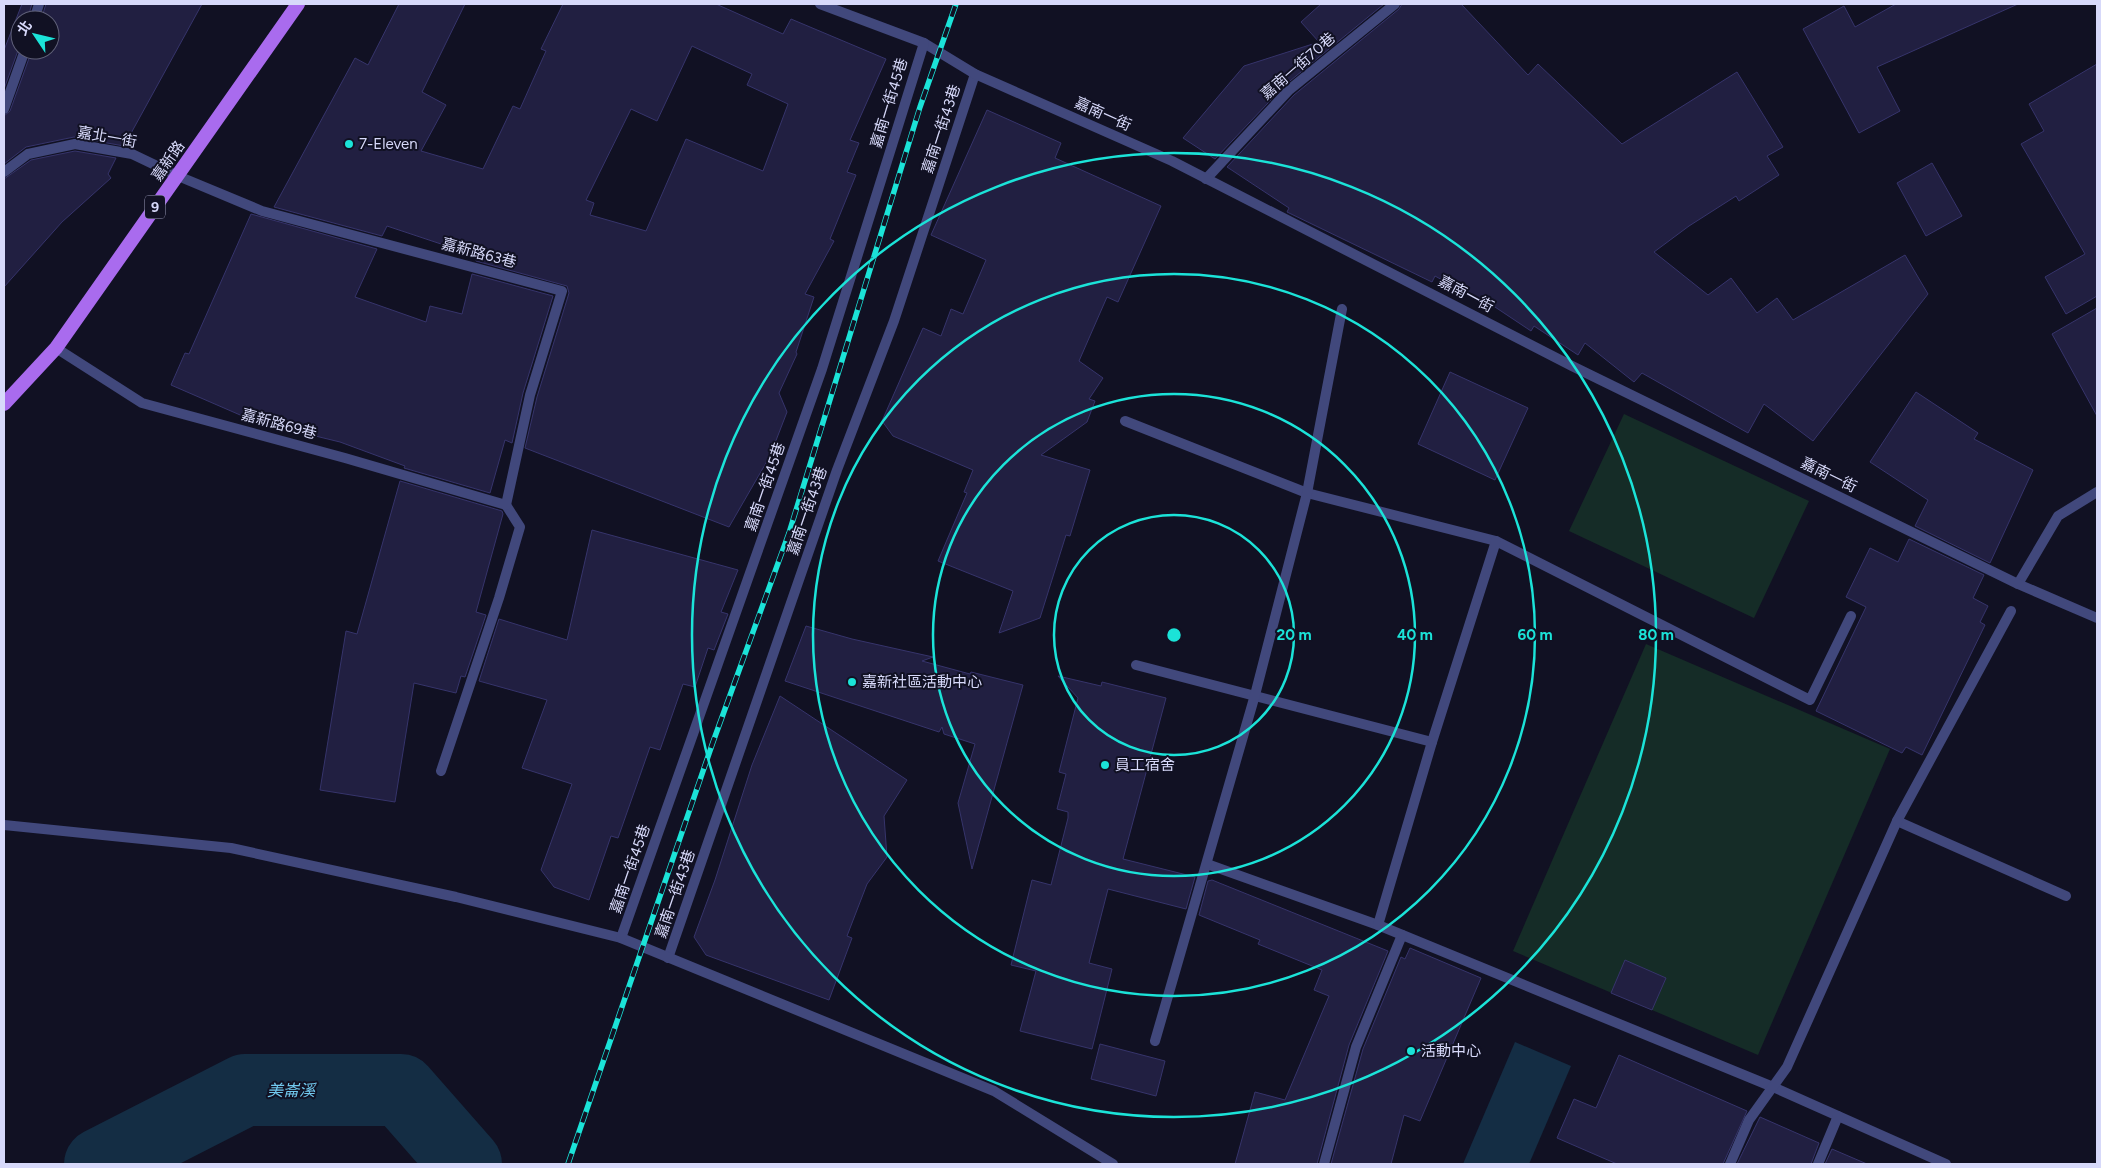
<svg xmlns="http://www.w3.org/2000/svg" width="2101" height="1168" font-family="Figtree,'Noto Sans TC',sans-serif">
<rect width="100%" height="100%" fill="#111123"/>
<g fill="#152c27">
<path d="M 1624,414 L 1809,501 L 1754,618 L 1569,531 Z"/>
<path d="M 1646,644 L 1890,749 L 1758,1055 L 1513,951 Z"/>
</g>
<path fill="#142d44" d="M 1515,1042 L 1571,1066 L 1529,1164 L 1463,1164 Z"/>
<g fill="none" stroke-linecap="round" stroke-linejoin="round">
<path stroke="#142d44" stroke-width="72" d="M 100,1164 L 245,1090 L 401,1090 L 466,1164"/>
</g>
<g fill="#211f41" stroke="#36346b" fill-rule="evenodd">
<path d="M 22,4 L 32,4 L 27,20 L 20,20 L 20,45 L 4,89 L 4,50 Z"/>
<path d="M 46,4 L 202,4 L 124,146 L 74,137 L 26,147 L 4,164 L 4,116 L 10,111 L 32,50 L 50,50 L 50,20 L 41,20 Z"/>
<path d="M 399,4 L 465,4 L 422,92 L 446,105 L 421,151 L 483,169 L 513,106 L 520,109 L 546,51 L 541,49 L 563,4 L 716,4 L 783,34 L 791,19 L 886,59 L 850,140 L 859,143 L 847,172 L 856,175 L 830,239 L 834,241 L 805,294 L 814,297 L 796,352 L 797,354 L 779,393 L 787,412 L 770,456 L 729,527 L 525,448 L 537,397 L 569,293 L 567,286 L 476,261 L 477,256 L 387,226 L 382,236 L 274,207 L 355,58 L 368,65 ZM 692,46 L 752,74 L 747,85 L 788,104 L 763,171 L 686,139 L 646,231 L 590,215 L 594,203 L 586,200 L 631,109 L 657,121 Z"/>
<path d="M 1321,4 L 1384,4 L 1285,85 L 1215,159 L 1183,138 L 1244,66 L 1319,42 L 1301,22 Z"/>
<path d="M 1402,4 L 1461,4 L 1528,75 L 1538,64 L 1622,144 L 1737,72 L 1783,147 L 1767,156 L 1779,175 L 1739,201 L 1736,196 L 1689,226 L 1654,252 L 1708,295 L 1731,278 L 1757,313 L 1777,298 L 1793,320 L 1905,255 L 1928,294 L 1813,441 L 1764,404 L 1748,433 L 1642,373 L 1634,382 L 1585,343 L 1578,355 L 1534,326 L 1531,331 L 1480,297 L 1478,300 L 1435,276 L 1432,282 L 1287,212 L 1289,208 L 1227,167 L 1294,95 L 1399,9 Z"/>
<path d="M 1896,4 L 2018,4 L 1877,67 L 1900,111 L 1859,133 L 1803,29 L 1844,6 L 1855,27 Z"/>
<path d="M 2097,64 L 2097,296 L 2066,314 L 2045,277 L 2085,254 L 2021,144 L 2044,131 L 2029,104 Z"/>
<path d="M 987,110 L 1061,143 L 1055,158 L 1161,206 L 1118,302 L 1107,297 L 1079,361 L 1103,378 L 1089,399 L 1095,401 L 1087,422 L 1041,455 L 1090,470 L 1070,536 L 1066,535 L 1040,618 L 999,633 L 1013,591 L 938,561 L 967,493 L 964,492 L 973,470 L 893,436 L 882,421 L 923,328 L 941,336 L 951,309 L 963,314 L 986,260 L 931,235 Z"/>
<path d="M 75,151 L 116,158 L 108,174 L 111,178 L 62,222 L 4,287 L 4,179 L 31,160 Z"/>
<path d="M 1932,163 L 1962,216 L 1926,236 L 1897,183 Z"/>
<path d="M 251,214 L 377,249 L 355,297 L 426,322 L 430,306 L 462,314 L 472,274 L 553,296 L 523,393 L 512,443 L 505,440 L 490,493 L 404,468 L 405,466 L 340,442 L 254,421 L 171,385 L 185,353 L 189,354 Z"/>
<path d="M 2097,308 L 2097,416 L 2052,334 Z"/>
<path d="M 1450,372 L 1528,408 L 1495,480 L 1418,444 Z"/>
<path d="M 1916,392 L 1978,433 L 1974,439 L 2033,470 L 1990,563 L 1915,526 L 1928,500 L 1870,462 Z"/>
<path d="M 400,481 L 502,511 L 503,514 L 476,612 L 486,615 L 465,677 L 461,676 L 456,693 L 414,683 L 395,802 L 320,790 L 346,631 L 357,634 Z"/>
<path d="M 592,530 L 738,570 L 721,612 L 728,614 L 714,650 L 708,648 L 695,687 L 683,684 L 660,750 L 650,747 L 618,838 L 611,836 L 589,900 L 554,887 L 541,870 L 572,784 L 522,768 L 547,700 L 479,681 L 499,619 L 567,640 Z"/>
<path d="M 1909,539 L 1984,575 L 1973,598 L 1988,606 L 1980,622 L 1985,625 L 1922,755 L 1906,747 L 1902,753 L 1816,711 L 1866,607 L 1846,597 L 1870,548 L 1898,562 Z"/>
<path d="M 806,626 L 852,639 L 933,657 L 922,661 L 970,674 L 971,672 L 1023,685 L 972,869 L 958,803 L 975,744 L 944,734 L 942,727 L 939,732 L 785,681 Z"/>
<path d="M 1058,676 L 1101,686 L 1102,682 L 1166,698 L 1123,859 L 1195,877 L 1186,909 L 1108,889 L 1089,963 L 1112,969 L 1092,1049 L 1020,1031 L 1036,971 L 1011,965 L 1032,880 L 1051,885 L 1068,818 L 1068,812 L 1057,809 L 1066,774 L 1059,772 L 1078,698 Z"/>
<path d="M 780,696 L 907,780 L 884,816 L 887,857 L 867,884 L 847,936 L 852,938 L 829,1000 L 706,955 L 694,937 L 715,880 L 752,765 Z"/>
<path d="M 1212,880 L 1388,951 L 1349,1045 L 1317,1164 L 1235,1164 L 1255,1092 L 1285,1100 L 1329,996 L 1314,990 L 1322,970 L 1258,944 L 1260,940 L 1199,915 L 1208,881 Z"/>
<path d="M 1410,948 L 1481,978 L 1420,1121 L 1404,1115 L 1391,1164 L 1331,1164 L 1363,1049 L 1401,957 L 1405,959 Z"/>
<path d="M 1625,960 L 1666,978 L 1652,1010 L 1611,993 Z"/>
<path d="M 1100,1044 L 1165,1061 L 1156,1096 L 1091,1079 Z"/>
<path d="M 1619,1055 L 1747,1111 L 1723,1164 L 1617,1164 L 1557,1138 L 1574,1099 L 1596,1108 Z"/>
<path d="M 1760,1117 L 1819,1143 L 1811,1164 L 1737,1164 Z"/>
<path d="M 1832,1149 L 1867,1164 L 1825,1164 Z"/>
</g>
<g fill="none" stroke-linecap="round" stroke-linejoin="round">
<g stroke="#41487c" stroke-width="10">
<path d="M 34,20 L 39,4"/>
<path d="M 4,109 L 25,50"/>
<path d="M 1206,179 L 1289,90 L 1395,4"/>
<path d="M 1125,421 L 1307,493 L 1496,541 L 1810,700 L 1851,616"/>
<path d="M 2018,584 L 2058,516 L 2097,492"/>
<path d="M 1136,665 L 1432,742"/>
<path d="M 441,771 L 499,598 L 520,527 L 506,505"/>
<path d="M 1897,821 L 2066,896"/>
<path d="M 1207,864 L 1378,925 L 1773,1087 L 1946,1164"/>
<path d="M 1378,925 L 1432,742 L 1496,541"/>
<path d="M 668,958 L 837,470 L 894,321 L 975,74"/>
<path d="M 1155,1041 L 1255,695 L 1307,493 L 1342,309"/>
<path d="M 1324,1164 L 1356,1047 L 1402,935"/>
<path d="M 1730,1164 L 1749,1120 L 1787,1067 L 1897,821 L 2011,611"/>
<path d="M 1818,1164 L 1838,1116"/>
</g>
<g stroke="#41487c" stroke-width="10">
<path d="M 820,4 L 924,43 L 975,74 L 1172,161 L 1572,366 L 2018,584 L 2097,618"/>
<path d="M 4,172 L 28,154 L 75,144 L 132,154 L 178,176 L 262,211 L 562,291 L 530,395 L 506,505 L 345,458 L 142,403 L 56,348"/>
<path d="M 4,825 L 231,848 L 456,897 L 621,938 L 994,1091 L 1113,1164"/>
<path d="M 621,938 L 822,369 L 924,43"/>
</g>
<path stroke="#a96bee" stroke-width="14" d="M 4,404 L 56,348 L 298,4"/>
<g stroke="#1be3d8" stroke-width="5.5">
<path id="rail" d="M 568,1164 L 713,742 L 789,533 L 920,107 L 956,4"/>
</g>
<use href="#rail" stroke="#111123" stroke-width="4" stroke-dasharray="11" stroke-linecap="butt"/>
</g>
<g fill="none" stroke="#1be3d8" stroke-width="2.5">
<circle cx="1174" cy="635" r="120"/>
<circle cx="1174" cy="635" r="241"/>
<circle cx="1174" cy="635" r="361"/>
<circle cx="1174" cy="635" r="482"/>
</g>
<g fill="#1be3d8" stroke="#111123" stroke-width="2">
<circle cx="349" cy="144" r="5"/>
<circle cx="852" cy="682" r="5"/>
<circle cx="1105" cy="765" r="5"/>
<circle cx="1411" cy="1051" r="5"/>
</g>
<g text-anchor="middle" stroke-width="4" stroke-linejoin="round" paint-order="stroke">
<rect fill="#111123" stroke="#9c9dba" stroke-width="1" x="145" y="195.5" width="20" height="23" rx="4"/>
<g font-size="14" font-weight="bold" fill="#d7d9fa">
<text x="155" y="212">9</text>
</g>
<g font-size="15" fill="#d7d9fa" stroke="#111123">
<text transform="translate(1298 66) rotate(-41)" y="5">嘉南一街70巷</text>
<text transform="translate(889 103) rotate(-73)" y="5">嘉南一街45巷</text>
<text transform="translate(1103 114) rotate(24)" y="5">嘉南一街</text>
<text transform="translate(941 129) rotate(-72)" y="5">嘉南一街43巷</text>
<text transform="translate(107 137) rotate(10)" y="5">嘉北一街</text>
<text transform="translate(168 161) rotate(-55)" y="5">嘉新路</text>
<text transform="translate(479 253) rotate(15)" y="5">嘉新路63巷</text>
<text transform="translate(1466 294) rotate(28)" y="5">嘉南一街</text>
<text transform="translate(279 424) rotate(15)" y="5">嘉新路69巷</text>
<text transform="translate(1829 475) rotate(26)" y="5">嘉南一街</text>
<text transform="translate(765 487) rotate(-71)" y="5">嘉南一街45巷</text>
<text transform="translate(807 511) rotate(-71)" y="5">嘉南一街43巷</text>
<text transform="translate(630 869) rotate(-71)" y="5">嘉南一街45巷</text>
<text transform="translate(675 894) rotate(-71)" y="5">嘉南一街43巷</text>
</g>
<g font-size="15" fill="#d7d9fa" stroke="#111123" text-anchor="start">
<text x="359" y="149">7-Eleven</text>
<text x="862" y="687">嘉新社區活動中心</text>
<text x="1115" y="770">員工宿舍</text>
<text x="1421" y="1056">活動中心</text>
</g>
<g font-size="16" font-style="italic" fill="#71c8ee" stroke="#111123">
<text x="291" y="1096">美崙溪</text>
</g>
</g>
<circle cx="1174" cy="635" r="8" fill="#1be3d8" stroke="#111123" stroke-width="2.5"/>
<g font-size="15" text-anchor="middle" font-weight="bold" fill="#1be3d8" stroke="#111123" stroke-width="4" stroke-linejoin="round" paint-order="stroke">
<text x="1294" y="640">20 m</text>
<text x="1415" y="640">40 m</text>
<text x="1535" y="640">60 m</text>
<text x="1656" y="640">80 m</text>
</g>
<rect width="2101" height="1168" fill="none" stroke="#d7d9fa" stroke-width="10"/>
<g transform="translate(35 35) rotate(305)"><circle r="24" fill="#111123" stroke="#606179"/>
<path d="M0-4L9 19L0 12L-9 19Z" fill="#1be3d8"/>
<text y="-8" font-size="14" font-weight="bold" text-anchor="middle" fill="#d7d9fa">北</text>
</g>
</svg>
